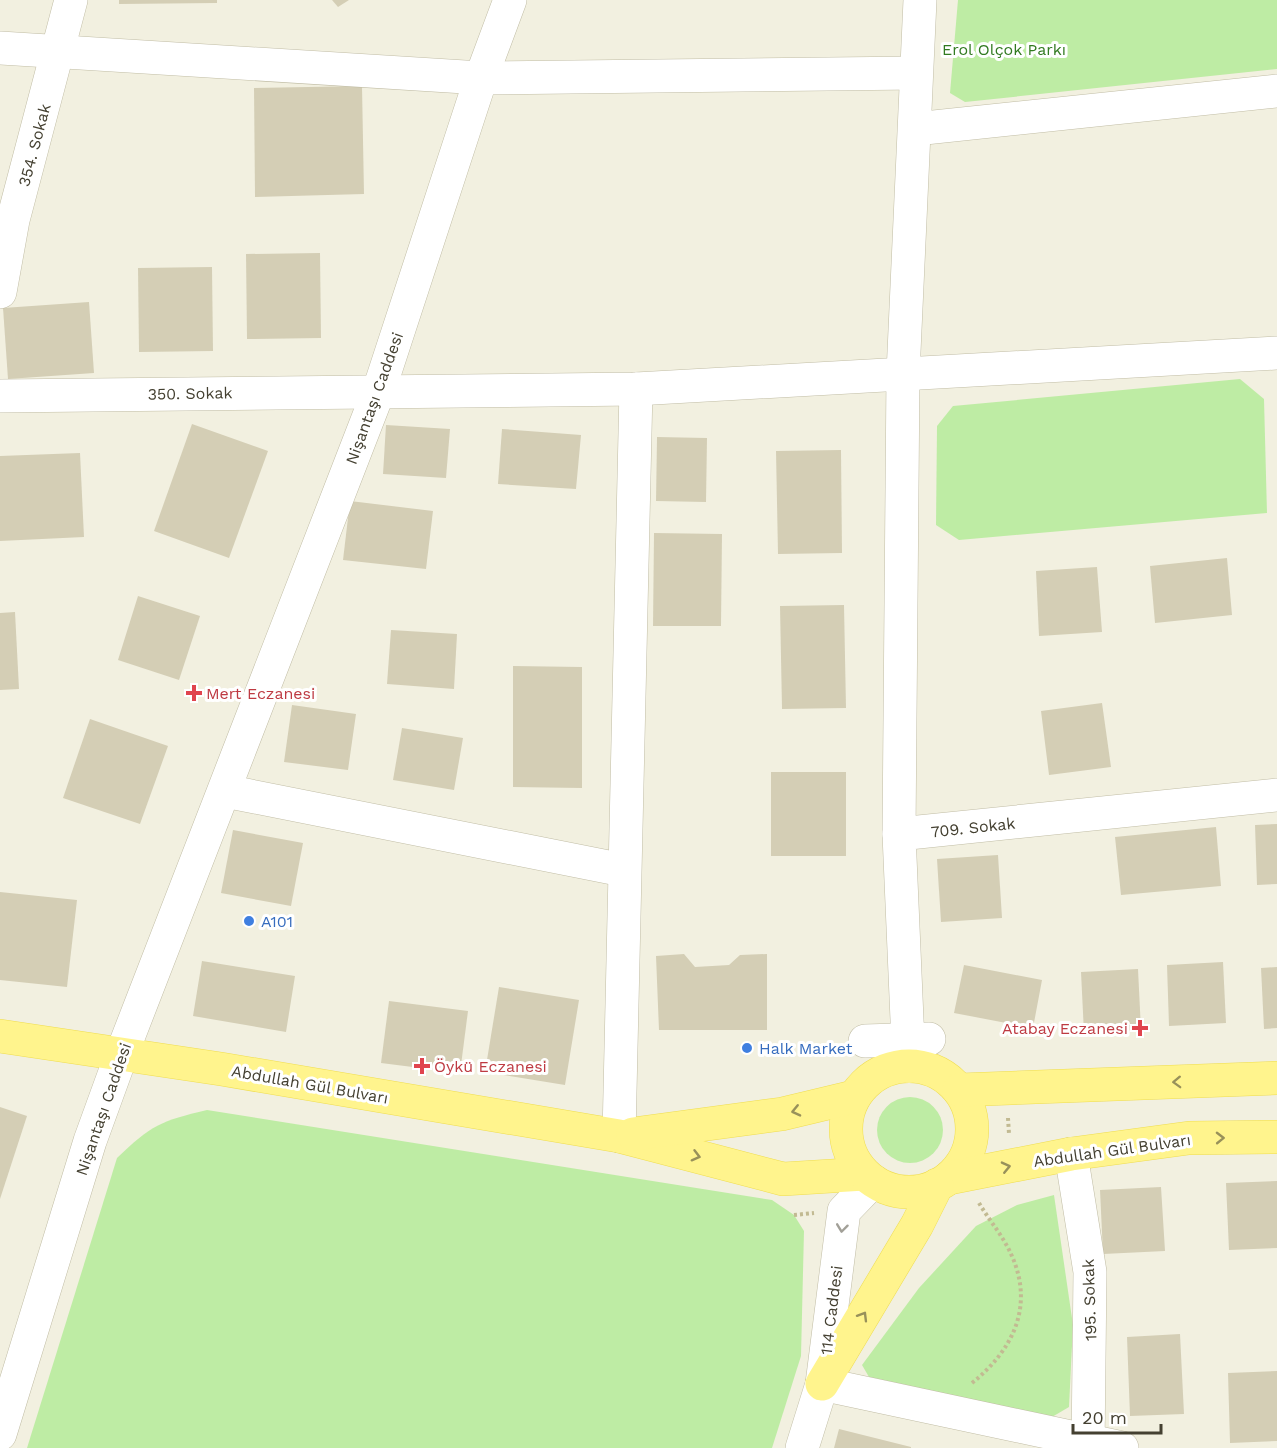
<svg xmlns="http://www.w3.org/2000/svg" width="1277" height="1448" font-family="'Work Sans',sans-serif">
<rect width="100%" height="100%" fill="#f2f0e0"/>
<g fill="#beeca4">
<path d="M 958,0 L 1277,0 L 1277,69 L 965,102 L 950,93 Z"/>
<path d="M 1240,379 L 1264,399 L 1267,513 L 959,540 L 936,525 L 937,426 L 953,406 Z"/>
<circle cx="910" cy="1130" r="33"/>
<path d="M 207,1110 L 772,1200 L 794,1215 L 804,1231 L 801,1356 L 772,1448 L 27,1448 L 117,1158 C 151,1125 161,1121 207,1110 Z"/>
<path d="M 1054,1195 L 1073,1325 L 1069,1407 L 1052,1417 L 869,1377 L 862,1365 L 919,1288 L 976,1226 L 1017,1205 Z"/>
</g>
<g fill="#d4ceb5">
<path d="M 119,0 L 217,0 L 217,3 L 119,4 Z"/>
<path d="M 332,0 L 349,0 L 338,7 Z"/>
<path d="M 362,86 L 364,194 L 255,197 L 254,88 Z"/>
<path d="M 320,253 L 321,338 L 247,339 L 246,254 Z"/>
<path d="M 212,267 L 213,351 L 139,352 L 138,268 Z"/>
<path d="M 89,302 L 94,373 L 8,379 L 3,308 Z"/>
<path d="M 192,424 L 268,451 L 229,558 L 154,531 Z"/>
<path d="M 386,425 L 450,429 L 446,478 L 383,474 Z"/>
<path d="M 502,429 L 581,435 L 576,489 L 498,484 Z"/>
<path d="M 657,437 L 707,438 L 706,502 L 656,501 Z"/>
<path d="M 841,450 L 842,553 L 778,554 L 776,451 Z"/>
<path d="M 80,453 L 84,537 L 0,541 L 0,456 Z"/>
<path d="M 350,501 L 433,511 L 426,569 L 343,560 Z"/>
<path d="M 654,533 L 722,534 L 721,626 L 653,626 Z"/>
<path d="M 1227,558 L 1232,615 L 1155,623 L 1150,566 Z"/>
<path d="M 1097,567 L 1102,632 L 1039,636 L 1036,571 Z"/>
<path d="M 138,596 L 200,616 L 179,680 L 118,660 Z"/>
<path d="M 844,605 L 846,708 L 782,709 L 780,606 Z"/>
<path d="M 15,612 L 19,689 L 0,690 L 0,613 Z"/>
<path d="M 391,630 L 457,634 L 454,689 L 387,684 Z"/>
<path d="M 513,666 L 582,667 L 582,788 L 513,787 Z"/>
<path d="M 1102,703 L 1111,767 L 1049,775 L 1041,711 Z"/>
<path d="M 292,705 L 356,714 L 348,770 L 284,762 Z"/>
<path d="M 90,719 L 168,746 L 140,824 L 63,798 Z"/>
<path d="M 402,728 L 463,738 L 454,790 L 393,780 Z"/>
<rect x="771" y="772" width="75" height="84"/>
<path d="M 1277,824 L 1277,884 L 1257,885 L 1255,825 Z"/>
<path d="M 1216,827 L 1221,886 L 1121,895 L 1115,837 Z"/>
<path d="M 233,830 L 303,843 L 291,906 L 221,893 Z"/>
<path d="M 998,855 L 1002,918 L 941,922 L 937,859 Z"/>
<path d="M 0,892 L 77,900 L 67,987 L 0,980 Z"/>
<path d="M 684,954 L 695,967 L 729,965 L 740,955 L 767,954 L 767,1030 L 659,1030 L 656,956 Z"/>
<path d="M 202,961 L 295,976 L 286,1032 L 193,1016 Z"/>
<path d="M 1223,962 L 1226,1023 L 1169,1026 L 1167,965 Z"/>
<path d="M 964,965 L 1042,980 L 1033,1028 L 954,1013 Z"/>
<path d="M 1277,967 L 1277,1028 L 1264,1029 L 1261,968 Z"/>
<path d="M 1138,969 L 1141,1030 L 1084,1033 L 1081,972 Z"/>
<path d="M 499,987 L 579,1000 L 565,1085 L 485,1072 Z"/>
<path d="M 389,1001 L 468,1011 L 460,1073 L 381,1063 Z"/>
<path d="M 0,1107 L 27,1116 L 0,1199 Z"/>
<path d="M 1277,1181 L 1277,1248 L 1229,1250 L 1226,1183 Z"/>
<path d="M 1161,1187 L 1165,1251 L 1103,1254 L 1100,1190 Z"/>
<path d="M 1180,1334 L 1184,1414 L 1130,1416 L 1127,1337 Z"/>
<path d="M 1277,1371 L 1277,1441 L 1230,1443 L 1228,1373 Z"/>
<path d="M 839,1429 L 911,1447 L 911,1448 L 834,1448 Z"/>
</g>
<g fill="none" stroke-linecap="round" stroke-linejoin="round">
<g stroke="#c1bda5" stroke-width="34">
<g id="minor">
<path d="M 0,48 L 481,78 L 916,73"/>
<path d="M 915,129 L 1277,91"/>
<path d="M 0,292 L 13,220 L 71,0"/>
<path d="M 0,396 L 636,389 L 1277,353"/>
<path d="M 225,791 L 623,870"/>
<path d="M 899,834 L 903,374 L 920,0"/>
<path d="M 865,1041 L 929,1039"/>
<path d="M 909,1066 L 899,834 L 1277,795"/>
<path d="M 619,1136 L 636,389"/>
<path d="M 1071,1154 L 1090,1272 L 1088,1448"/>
<path d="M 822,1384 L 1122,1448"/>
<path d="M 0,1434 L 90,1141 L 122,1053 L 379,390 L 481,78 L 510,0"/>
<path d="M 802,1448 L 822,1384 L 844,1211 L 873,1181"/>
</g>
</g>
<g stroke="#efdd51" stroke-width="34">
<g id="major">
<path d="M 0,1036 L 221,1069 L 619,1136 L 783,1179 L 864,1174"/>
<circle cx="909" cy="1129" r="63"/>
<path d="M 959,1090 L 1277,1078"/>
<path d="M 633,1134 L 782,1114 L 853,1097"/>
<path d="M 949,1178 L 1071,1154 L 1189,1138 L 1277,1137"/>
<path d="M 822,1384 L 917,1225 L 937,1185"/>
</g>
</g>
<g stroke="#c2ba92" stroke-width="4" stroke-dasharray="3 3" stroke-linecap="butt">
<path d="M 1008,1118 L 1009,1134"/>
<path d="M 794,1215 L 814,1213"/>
<path d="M 972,1383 C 1013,1350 1035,1306 1011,1254 C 1003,1236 989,1220 979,1203"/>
</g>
<use href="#minor" stroke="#fff" stroke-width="33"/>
<use href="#major" stroke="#fff48d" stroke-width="33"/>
</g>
<defs><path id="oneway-chevron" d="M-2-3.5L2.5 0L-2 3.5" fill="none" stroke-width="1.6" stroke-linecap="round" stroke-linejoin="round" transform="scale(1.5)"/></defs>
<g stroke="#98915a">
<use href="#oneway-chevron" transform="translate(1177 1082) rotate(178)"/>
<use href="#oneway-chevron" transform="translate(796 1111) rotate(167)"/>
<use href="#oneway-chevron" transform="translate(1220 1138) rotate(-1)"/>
<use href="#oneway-chevron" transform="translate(696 1156) rotate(15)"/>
<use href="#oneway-chevron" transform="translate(1006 1167) rotate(-13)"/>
<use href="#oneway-chevron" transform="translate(863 1316) rotate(-59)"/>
</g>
<use stroke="#a2a098" href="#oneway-chevron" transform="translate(842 1228) rotate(97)"/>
<g fill="#e0444e" stroke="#fff" stroke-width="2">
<path d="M191 684h6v6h6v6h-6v6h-6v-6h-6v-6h6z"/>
<path d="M1137 1019h6v6h6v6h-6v6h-6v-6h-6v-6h6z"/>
<path d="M419 1057h6v6h6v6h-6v6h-6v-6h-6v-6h6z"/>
</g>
<g fill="#3f7fe0" stroke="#fff" stroke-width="2">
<circle cx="249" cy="921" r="6"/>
<circle cx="747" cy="1048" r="6"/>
</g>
<g text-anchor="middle" stroke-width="6" stroke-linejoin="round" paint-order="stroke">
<g font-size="16" fill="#317a20" stroke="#fff">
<text x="1004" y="55">Erol Olçok Parkı</text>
</g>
<g font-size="16" fill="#444031" stroke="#fff">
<text transform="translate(34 145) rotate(-75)" y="6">354. Sokak</text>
<text transform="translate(190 393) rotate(-1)" y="6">350. Sokak</text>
<text transform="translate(374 398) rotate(-70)" y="6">Nişantaşı Caddesi</text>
<text transform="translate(973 827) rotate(-6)" y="6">709. Sokak</text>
<text transform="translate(310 1084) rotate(10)" y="6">Abdullah Gül Bulvarı</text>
<text transform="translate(103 1109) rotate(-71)" y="6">Nişantaşı Caddesi</text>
<text transform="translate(1112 1150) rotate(-8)" y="6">Abdullah Gül Bulvarı</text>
<text transform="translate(1089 1300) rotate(-92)" y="6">195. Sokak</text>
<text transform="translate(831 1310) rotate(-83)" y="6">114 Caddesi</text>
</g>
<g font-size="16" fill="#be3a42" stroke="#fff" text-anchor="start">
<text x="206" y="699">Mert Eczanesi</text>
<text x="1128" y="1034" text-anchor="end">Atabay Eczanesi</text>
<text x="434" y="1072">Öykü Eczanesi</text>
</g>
<g font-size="16" fill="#366cbe" stroke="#fff" text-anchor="start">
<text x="261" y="927">A101</text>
<text x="759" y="1054">Halk Market</text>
</g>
</g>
<path d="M1073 1424v9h88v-9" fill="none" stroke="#444031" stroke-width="3"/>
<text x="1082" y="1424" font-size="18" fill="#444031" stroke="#ffffff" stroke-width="4.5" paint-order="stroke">20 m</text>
</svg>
